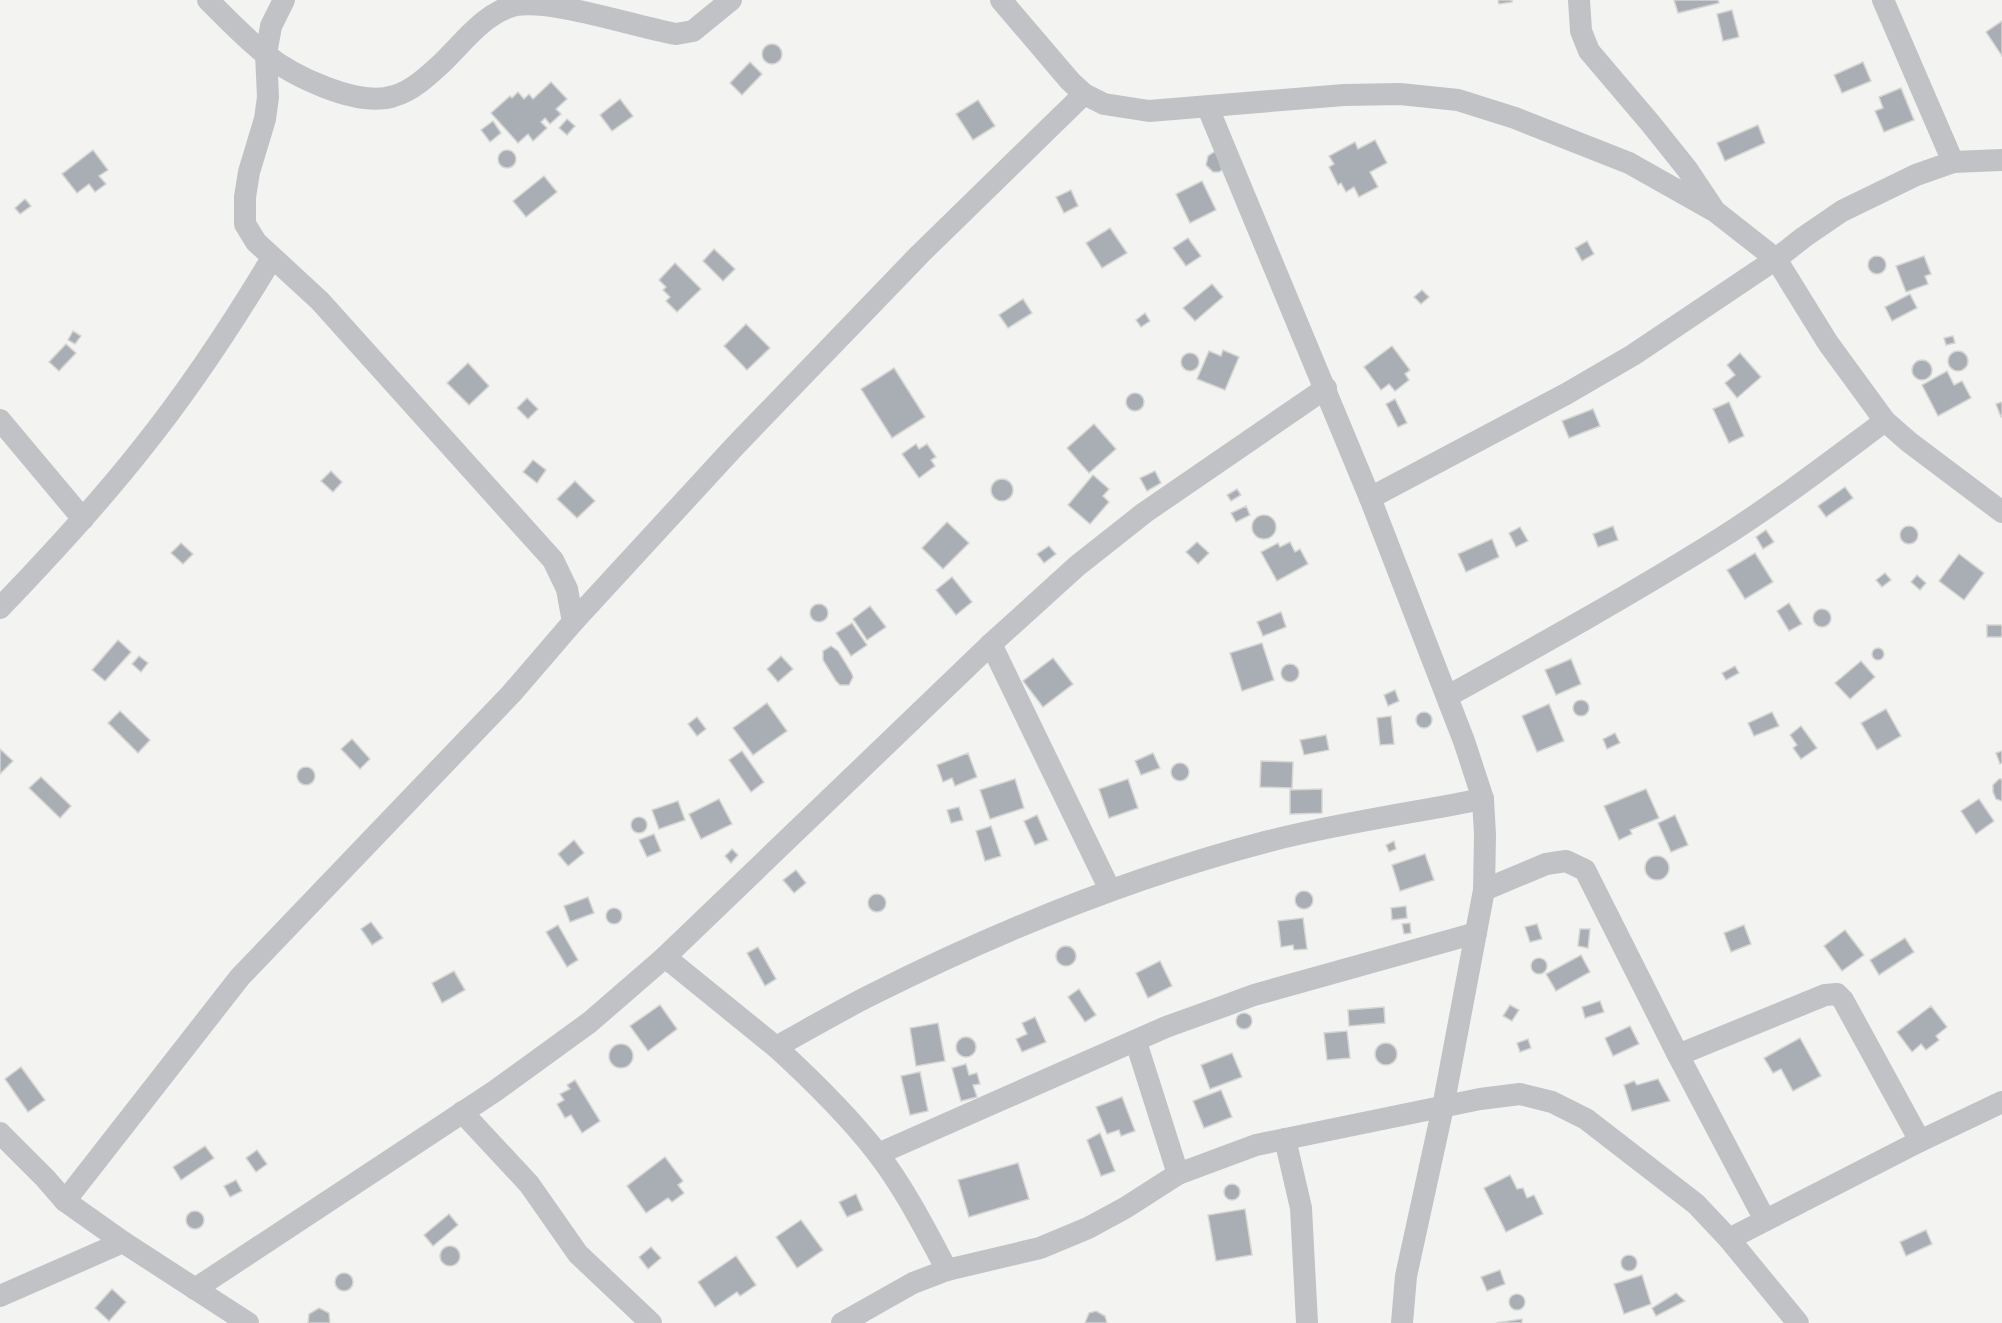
<svg xmlns="http://www.w3.org/2000/svg" width="2002" height="1323" font-family="Quicksand,sans-serif">
<rect width="100%" height="100%" fill="#f3f4f1"/>
<g fill="#a9adb4" stroke="#d5d5d3" stroke-width="1.5">
<path d="M 1498,0 L 1512,0 L 1512,2 L 1499,4 Z"/>
<path d="M 1674,0 L 1718,0 L 1719,3 L 1678,13 Z"/>
<path d="M 1732,10 L 1739,37 L 1723,41 L 1717,14 Z"/>
<path d="M 2002,21 L 2002,56 L 1986,32 Z"/>
<circle cx="772" cy="54" r="10"/>
<path d="M 750,62 L 762,74 L 742,95 L 730,83 Z"/>
<path d="M 1863,62 L 1871,81 L 1842,93 L 1834,75 Z"/>
<path d="M 551,82 L 567,99 L 556,109 L 561,114 L 550,124 L 545,118 L 541,122 L 547,128 L 533,141 L 528,134 L 518,143 L 491,113 L 510,96 L 512,98 L 518,92 L 524,99 L 529,94 L 533,99 Z"/>
<path d="M 1901,88 L 1914,120 L 1884,132 L 1875,111 L 1883,108 L 1879,97 Z"/>
<path d="M 620,99 L 633,116 L 612,131 L 600,115 Z"/>
<path d="M 978,100 L 995,126 L 973,140 L 956,114 Z"/>
<path d="M 567,119 L 575,126 L 567,135 L 559,128 Z"/>
<path d="M 493,121 L 501,133 L 490,142 L 481,130 Z"/>
<path d="M 1758,125 L 1765,143 L 1725,161 L 1717,143 Z"/>
<path d="M 1375,140 L 1387,163 L 1370,172 L 1378,187 L 1359,197 L 1354,187 L 1346,192 L 1341,183 L 1338,185 L 1329,167 L 1334,164 L 1329,156 L 1355,142 L 1358,149 Z"/>
<circle cx="507" cy="159" r="9"/>
<path d="M 93,150 L 108,170 L 99,176 L 106,184 L 95,192 L 89,184 L 77,193 L 62,174 Z"/>
<path d="M 1214,152 L 1217,152 L 1222,170 L 1219,172 L 1213,172 L 1206,165 L 1208,156 Z"/>
<path d="M 544,176 L 557,192 L 526,217 L 513,201 Z"/>
<path d="M 1202,181 L 1216,210 L 1190,223 L 1176,194 Z"/>
<path d="M 1071,190 L 1078,206 L 1064,213 L 1056,197 Z"/>
<path d="M 25,199 L 31,206 L 20,214 L 15,208 Z"/>
<path d="M 1110,228 L 1127,253 L 1102,268 L 1086,243 Z"/>
<path d="M 1188,238 L 1201,256 L 1186,266 L 1173,248 Z"/>
<path d="M 1587,241 L 1594,254 L 1582,261 L 1575,248 Z"/>
<path d="M 714,249 L 735,269 L 723,281 L 703,261 Z"/>
<path d="M 1924,256 L 1931,274 L 1925,276 L 1928,284 L 1906,292 L 1896,266 Z"/>
<circle cx="1877" cy="265" r="9"/>
<path d="M 675,263 L 701,289 L 677,312 L 666,301 L 670,297 L 663,290 L 666,287 L 659,280 Z"/>
<path d="M 1212,284 L 1223,297 L 1195,321 L 1183,308 Z"/>
<path d="M 1422,290 L 1429,297 L 1421,304 L 1414,297 Z"/>
<path d="M 1910,294 L 1917,308 L 1892,321 L 1885,307 Z"/>
<path d="M 1023,299 L 1032,313 L 1008,328 L 999,315 Z"/>
<path d="M 1145,313 L 1150,321 L 1141,327 L 1136,320 Z"/>
<path d="M 746,324 L 770,348 L 747,370 L 724,346 Z"/>
<path d="M 73,331 L 81,336 L 75,344 L 68,340 Z"/>
<path d="M 1953,336 L 1955,343 L 1946,345 L 1944,338 Z"/>
<path d="M 66,344 L 76,353 L 59,371 L 49,362 Z"/>
<path d="M 1392,346 L 1410,370 L 1405,374 L 1409,380 L 1395,391 L 1389,384 L 1381,390 L 1364,367 Z"/>
<path d="M 1223,350 L 1239,357 L 1225,390 L 1197,379 L 1209,351 L 1221,356 Z"/>
<circle cx="1958" cy="361" r="10"/>
<path d="M 1740,353 L 1761,377 L 1737,398 L 1725,383 L 1735,375 L 1727,365 Z"/>
<circle cx="1190" cy="362" r="9"/>
<circle cx="1922" cy="370" r="10"/>
<path d="M 468,363 L 489,386 L 469,405 L 447,383 Z"/>
<path d="M 894,368 L 925,417 L 892,438 L 861,389 Z"/>
<path d="M 1947,371 L 1954,385 L 1962,381 L 1971,398 L 1938,416 L 1922,385 Z"/>
<circle cx="1135" cy="402" r="9"/>
<path d="M 527,398 L 538,409 L 528,419 L 517,408 Z"/>
<path d="M 1395,399 L 1407,423 L 1398,427 L 1386,404 Z"/>
<path d="M 1729,402 L 1744,436 L 1729,443 L 1713,409 Z"/>
<path d="M 2002,402 L 2002,416 L 2001,417 L 1996,404 Z"/>
<path d="M 1593,409 L 1600,426 L 1569,438 L 1562,421 Z"/>
<path d="M 1094,424 L 1116,449 L 1089,473 L 1067,448 Z"/>
<path d="M 916,444 L 919,449 L 927,444 L 936,457 L 931,460 L 935,466 L 919,478 L 902,454 Z"/>
<path d="M 533,460 L 546,470 L 537,483 L 523,472 Z"/>
<path d="M 331,471 L 342,482 L 333,492 L 321,481 Z"/>
<path d="M 1155,471 L 1161,483 L 1147,491 L 1140,478 Z"/>
<path d="M 1093,475 L 1109,489 L 1103,496 L 1109,502 L 1090,524 L 1068,505 Z"/>
<circle cx="1002" cy="490" r="11"/>
<path d="M 575,481 L 595,501 L 577,518 L 557,499 Z"/>
<path d="M 1845,487 L 1853,498 L 1826,517 L 1818,506 Z"/>
<path d="M 1237,489 L 1241,495 L 1231,501 L 1227,495 Z"/>
<path d="M 1246,506 L 1250,515 L 1236,522 L 1231,513 Z"/>
<circle cx="1264" cy="527" r="12"/>
<path d="M 947,522 L 969,543 L 943,569 L 922,548 Z"/>
<path d="M 1613,526 L 1618,540 L 1598,547 L 1593,534 Z"/>
<circle cx="1909" cy="535" r="9"/>
<path d="M 1520,527 L 1528,541 L 1516,547 L 1509,533 Z"/>
<path d="M 1766,530 L 1774,542 L 1763,549 L 1756,537 Z"/>
<path d="M 1492,539 L 1499,557 L 1466,572 L 1458,554 Z"/>
<path d="M 1197,542 L 1209,553 L 1198,564 L 1186,552 Z"/>
<path d="M 1290,542 L 1295,552 L 1300,549 L 1308,564 L 1277,581 L 1261,552 L 1278,543 L 1280,547 Z"/>
<path d="M 181,543 L 193,554 L 183,564 L 171,553 Z"/>
<path d="M 1049,546 L 1056,554 L 1044,563 L 1037,554 Z"/>
<path d="M 1755,553 L 1773,582 L 1745,599 L 1727,570 Z"/>
<path d="M 1959,554 L 1984,573 L 1964,600 L 1939,581 Z"/>
<path d="M 1885,573 L 1891,580 L 1882,587 L 1876,580 Z"/>
<path d="M 1917,575 L 1926,583 L 1920,590 L 1911,582 Z"/>
<path d="M 952,577 L 972,602 L 956,615 L 936,590 Z"/>
<path d="M 1789,603 L 1802,624 L 1789,631 L 1777,611 Z"/>
<circle cx="819" cy="613" r="9"/>
<path d="M 870,606 L 886,627 L 867,640 L 853,619 Z"/>
<circle cx="1822" cy="618" r="9"/>
<path d="M 1281,612 L 1286,627 L 1263,636 L 1257,622 Z"/>
<path d="M 852,623 L 867,645 L 851,656 L 836,633 Z"/>
<rect x="1987" y="625" width="15" height="12"/>
<path d="M 118,640 L 131,652 L 105,681 L 92,670 Z"/>
<path d="M 1262,643 L 1274,680 L 1242,691 L 1230,653 Z"/>
<path d="M 831,646 L 838,651 L 851,672 L 853,677 L 849,685 L 840,685 L 836,681 L 823,660 L 823,651 Z"/>
<circle cx="1878" cy="654" r="6"/>
<path d="M 139,656 L 148,663 L 141,672 L 132,664 Z"/>
<path d="M 781,656 L 793,669 L 778,682 L 767,669 Z"/>
<path d="M 1053,658 L 1073,684 L 1043,707 L 1023,681 Z"/>
<path d="M 1571,659 L 1581,684 L 1556,695 L 1545,670 Z"/>
<path d="M 1861,661 L 1875,677 L 1850,699 L 1835,683 Z"/>
<circle cx="1290" cy="673" r="9"/>
<path d="M 1735,666 L 1739,673 L 1726,680 L 1722,673 Z"/>
<path d="M 1395,690 L 1399,701 L 1388,706 L 1384,695 Z"/>
<circle cx="1581" cy="708" r="8"/>
<path d="M 767,703 L 787,731 L 753,755 L 733,728 Z"/>
<path d="M 1549,704 L 1564,741 L 1537,752 L 1522,716 Z"/>
<path d="M 1886,709 L 1901,736 L 1877,750 L 1861,723 Z"/>
<path d="M 120,711 L 150,740 L 138,753 L 108,723 Z"/>
<path d="M 1772,712 L 1779,726 L 1754,736 L 1748,723 Z"/>
<circle cx="1424" cy="720" r="8"/>
<path d="M 1391,716 L 1394,744 L 1380,745 L 1377,718 Z"/>
<path d="M 697,717 L 706,729 L 697,736 L 688,724 Z"/>
<path d="M 1801,726 L 1817,748 L 1801,759 L 1793,748 L 1797,745 L 1790,735 Z"/>
<path d="M 1615,733 L 1620,743 L 1607,749 L 1603,739 Z"/>
<path d="M 1326,735 L 1329,750 L 1304,755 L 1300,740 Z"/>
<path d="M 352,739 L 370,759 L 360,769 L 341,749 Z"/>
<path d="M 0,749 L 13,761 L 0,774 Z"/>
<path d="M 742,751 L 764,782 L 751,792 L 729,760 Z"/>
<path d="M 2002,751 L 2002,763 L 2000,764 L 1996,753 Z"/>
<path d="M 968,753 L 977,777 L 955,786 L 952,778 L 943,782 L 937,765 Z"/>
<path d="M 1153,753 L 1160,768 L 1141,775 L 1135,761 Z"/>
<path d="M 1261,761 L 1293,762 L 1292,788 L 1260,787 Z"/>
<circle cx="1180" cy="772" r="9"/>
<circle cx="306" cy="776" r="9"/>
<path d="M 41,777 L 71,806 L 60,818 L 29,788 Z"/>
<path d="M 1015,779 L 1024,808 L 990,819 L 980,790 Z"/>
<path d="M 1128,779 L 1138,808 L 1109,818 L 1099,789 Z"/>
<path d="M 1999,779 L 2002,779 L 2002,801 L 1996,799 L 1993,792 L 1993,785 Z"/>
<path d="M 1322,789 L 1322,813 L 1290,814 L 1290,790 Z"/>
<path d="M 1646,789 L 1659,818 L 1630,830 L 1632,834 L 1619,840 L 1604,806 Z"/>
<path d="M 719,799 L 732,824 L 701,839 L 689,814 Z"/>
<path d="M 1979,799 L 1994,821 L 1976,834 L 1961,811 Z"/>
<path d="M 678,801 L 685,820 L 659,829 L 652,810 Z"/>
<path d="M 959,807 L 963,820 L 951,823 L 947,810 Z"/>
<path d="M 1037,815 L 1048,840 L 1035,845 L 1024,821 Z"/>
<path d="M 1675,815 L 1688,845 L 1671,852 L 1658,823 Z"/>
<circle cx="639" cy="825" r="8"/>
<path d="M 991,826 L 1001,856 L 985,861 L 976,831 Z"/>
<path d="M 654,834 L 661,851 L 647,857 L 639,840 Z"/>
<path d="M 574,840 L 584,853 L 568,866 L 558,854 Z"/>
<path d="M 1394,841 L 1396,849 L 1389,852 L 1386,845 Z"/>
<path d="M 732,849 L 738,855 L 731,863 L 725,856 Z"/>
<path d="M 1425,854 L 1434,880 L 1400,891 L 1392,865 Z"/>
<circle cx="1657" cy="868" r="12"/>
<path d="M 796,870 L 806,883 L 794,893 L 783,880 Z"/>
<circle cx="1304" cy="900" r="9"/>
<circle cx="877" cy="903" r="9"/>
<path d="M 588,897 L 594,913 L 570,922 L 564,906 Z"/>
<path d="M 1406,906 L 1407,918 L 1392,920 L 1391,908 Z"/>
<circle cx="614" cy="916" r="8"/>
<path d="M 1303,918 L 1307,949 L 1294,950 L 1293,945 L 1281,947 L 1278,921 Z"/>
<path d="M 371,922 L 383,938 L 372,945 L 361,929 Z"/>
<path d="M 1410,923 L 1411,933 L 1404,934 L 1402,924 Z"/>
<path d="M 1537,924 L 1542,939 L 1530,942 L 1525,927 Z"/>
<path d="M 558,925 L 578,960 L 567,967 L 546,932 Z"/>
<path d="M 1744,925 L 1751,944 L 1731,952 L 1724,933 Z"/>
<path d="M 1580,929 L 1590,929 L 1588,948 L 1578,946 Z"/>
<path d="M 1845,930 L 1864,955 L 1842,971 L 1824,946 Z"/>
<path d="M 1905,938 L 1914,952 L 1879,975 L 1870,960 Z"/>
<circle cx="1066" cy="956" r="10"/>
<path d="M 758,947 L 776,979 L 765,986 L 747,953 Z"/>
<path d="M 1581,955 L 1590,972 L 1556,991 L 1546,974 Z"/>
<circle cx="1539" cy="966" r="8"/>
<path d="M 1160,961 L 1172,986 L 1148,998 L 1136,973 Z"/>
<path d="M 454,971 L 465,990 L 442,1003 L 432,983 Z"/>
<path d="M 1079,989 L 1096,1015 L 1085,1022 L 1068,997 Z"/>
<path d="M 1600,1001 L 1604,1012 L 1585,1018 L 1582,1007 Z"/>
<path d="M 660,1005 L 677,1029 L 648,1051 L 630,1026 Z"/>
<path d="M 1510,1005 L 1519,1010 L 1512,1021 L 1503,1016 Z"/>
<path d="M 1931,1006 L 1947,1027 L 1936,1036 L 1939,1040 L 1926,1050 L 1921,1044 L 1912,1052 L 1897,1032 Z"/>
<path d="M 1384,1007 L 1385,1023 L 1349,1026 L 1348,1010 Z"/>
<circle cx="1244" cy="1021" r="8"/>
<path d="M 1035,1017 L 1046,1042 L 1022,1052 L 1016,1039 L 1027,1034 L 1022,1023 Z"/>
<path d="M 938,1023 L 945,1061 L 916,1066 L 910,1028 Z"/>
<path d="M 1630,1026 L 1639,1044 L 1613,1056 L 1605,1038 Z"/>
<path d="M 1347,1031 L 1350,1058 L 1327,1060 L 1324,1033 Z"/>
<circle cx="966" cy="1047" r="10"/>
<path d="M 1800,1038 L 1821,1076 L 1793,1091 L 1781,1069 L 1773,1073 L 1764,1058 Z"/>
<path d="M 1528,1039 L 1531,1048 L 1520,1052 L 1517,1043 Z"/>
<circle cx="1386" cy="1054" r="11"/>
<circle cx="621" cy="1056" r="12"/>
<path d="M 1232,1053 L 1242,1077 L 1210,1089 L 1201,1065 Z"/>
<path d="M 966,1064 L 969,1075 L 977,1073 L 980,1084 L 973,1085 L 977,1097 L 961,1101 L 952,1068 Z"/>
<path d="M 21,1067 L 45,1100 L 28,1112 L 5,1079 Z"/>
<path d="M 920,1072 L 928,1111 L 910,1115 L 901,1076 Z"/>
<path d="M 1658,1079 L 1670,1101 L 1632,1111 L 1624,1085 L 1634,1081 L 1637,1085 Z"/>
<path d="M 575,1080 L 600,1121 L 582,1133 L 571,1115 L 565,1118 L 557,1104 L 564,1100 L 560,1094 L 570,1089 L 567,1085 Z"/>
<path d="M 1221,1090 L 1232,1117 L 1204,1128 L 1193,1101 Z"/>
<path d="M 1122,1097 L 1135,1131 L 1121,1136 L 1119,1130 L 1107,1134 L 1096,1107 Z"/>
<path d="M 1100,1133 L 1115,1171 L 1101,1176 L 1087,1140 Z"/>
<path d="M 205,1146 L 214,1158 L 181,1180 L 173,1167 Z"/>
<path d="M 257,1150 L 267,1164 L 256,1172 L 246,1158 Z"/>
<path d="M 665,1157 L 683,1181 L 678,1185 L 684,1193 L 672,1202 L 668,1198 L 646,1213 L 627,1186 Z"/>
<path d="M 1018,1163 L 1029,1199 L 969,1217 L 958,1180 Z"/>
<path d="M 1510,1175 L 1517,1189 L 1523,1188 L 1527,1198 L 1534,1195 L 1543,1214 L 1506,1232 L 1484,1188 Z"/>
<path d="M 236,1180 L 242,1191 L 230,1197 L 224,1186 Z"/>
<circle cx="1232" cy="1192" r="8"/>
<path d="M 856,1194 L 863,1210 L 847,1217 L 839,1202 Z"/>
<path d="M 1245,1209 L 1252,1255 L 1216,1261 L 1208,1215 Z"/>
<circle cx="195" cy="1220" r="9"/>
<path d="M 449,1214 L 458,1225 L 433,1246 L 424,1235 Z"/>
<path d="M 801,1220 L 823,1250 L 797,1268 L 776,1237 Z"/>
<path d="M 1926,1230 L 1932,1244 L 1906,1256 L 1900,1242 Z"/>
<circle cx="450" cy="1256" r="10"/>
<path d="M 651,1247 L 661,1258 L 648,1269 L 639,1257 Z"/>
<circle cx="1629" cy="1263" r="8"/>
<path d="M 736,1256 L 756,1285 L 740,1296 L 737,1292 L 715,1307 L 698,1282 Z"/>
<path d="M 1500,1270 L 1505,1284 L 1487,1291 L 1481,1277 Z"/>
<circle cx="344" cy="1282" r="9"/>
<path d="M 1642,1275 L 1651,1304 L 1624,1314 L 1614,1284 Z"/>
<path d="M 112,1289 L 126,1302 L 109,1321 L 95,1308 Z"/>
<path d="M 1676,1293 L 1685,1301 L 1656,1316 L 1652,1308 Z"/>
<circle cx="1517" cy="1302" r="8"/>
<path d="M 319,1308 L 329,1313 L 330,1323 L 308,1323 L 309,1314 Z"/>
<path d="M 1096,1311 L 1105,1316 L 1107,1323 L 1085,1323 L 1089,1313 Z"/>
<path d="M 1522,1319 L 1522,1323 L 1496,1323 Z"/>
</g>
<g fill="none" stroke-linecap="round" stroke-linejoin="round">
<g stroke="#c0c2c6" stroke-width="22">
<path d="M 208,0 C 226,18 244,37 264,53 C 292,76 358,108 394,96 C 412,91 428,76 442,63 C 463,43 485,12 516,5 C 558,0 632,26 676,34 L 693,31 L 731,0"/>
<path d="M 284,0 L 271,26 L 266,54 L 268,97 L 265,119 L 249,172 L 245,197 L 245,224 L 256,242 L 320,301 L 553,560 L 567,589 L 573,622"/>
<path d="M 1001,0 L 1070,81 L 1084,94 L 1104,104 L 1149,111 L 1344,95 L 1400,94 L 1458,100 L 1515,118 L 1629,163 L 1716,212 L 1776,259 L 1828,343 L 1885,421 L 1909,442 L 2002,512"/>
<path d="M 1579,0 L 1581,31 L 1589,51 L 1651,124 L 1687,169 L 1713,208"/>
<path d="M 1883,0 L 1953,162"/>
<path d="M 1208,108 L 1370,498"/>
<path d="M 0,420 L 83,519"/>
<path d="M 0,608 C 50,556 99,503 143,447 C 191,387 233,323 272,258"/>
<path d="M 991,644 L 1110,890"/>
<path d="M 1448,696 C 1540,645 1632,594 1721,538 C 1778,502 1831,461 1885,421"/>
<path d="M 1484,890 L 1546,864 L 1566,861 L 1585,870 L 1678,1055 L 1765,1220"/>
<path d="M 665,957 L 776,1047 C 807,1030 839,1011 871,995 C 998,931 1131,877 1269,841 C 1339,823 1412,813 1483,799"/>
<path d="M 1136,1042 L 1178,1174"/>
<path d="M 776,1047 C 812,1080 848,1115 878,1154 C 905,1189 926,1231 947,1270 L 913,1283 L 842,1323"/>
<path d="M 1678,1055 L 1825,995 L 1837,994 L 1843,1000 L 1920,1141"/>
<path d="M 462,1112 L 529,1184 L 578,1254 L 651,1323"/>
<path d="M 0,1133 L 45,1178 L 65,1201 L 123,1242 L 248,1323"/>
<path d="M 1285,1139 L 1301,1208 L 1307,1323"/>
<path d="M 878,1154 L 1166,1027 L 1216,1009 L 1254,995 L 1476,933"/>
<path d="M 65,1201 L 240,977 L 511,694 L 573,622 L 735,446 L 920,254 L 1084,94"/>
<path d="M 1729,1239 L 1920,1141 L 2002,1102"/>
<path d="M 947,1270 L 1040,1248 L 1088,1228 L 1125,1208 L 1178,1174 L 1256,1145 L 1480,1099 L 1520,1094 L 1552,1102 L 1586,1119 L 1696,1204 L 1729,1239 L 1798,1323"/>
<path d="M 195,1289 L 495,1091 L 590,1022 L 665,957 L 991,644 L 1077,566 L 1144,513 L 1326,388"/>
<path d="M 0,1296 L 123,1242"/>
<path d="M 1402,1323 L 1406,1276 L 1443,1107 L 1484,890 L 1485,835 L 1483,799 L 1464,741 L 1370,498 L 1566,394 L 1633,355 L 1776,259 L 1804,237 L 1842,211 L 1916,175 L 1953,162 L 2002,160"/>
</g>
</g>
</svg>
